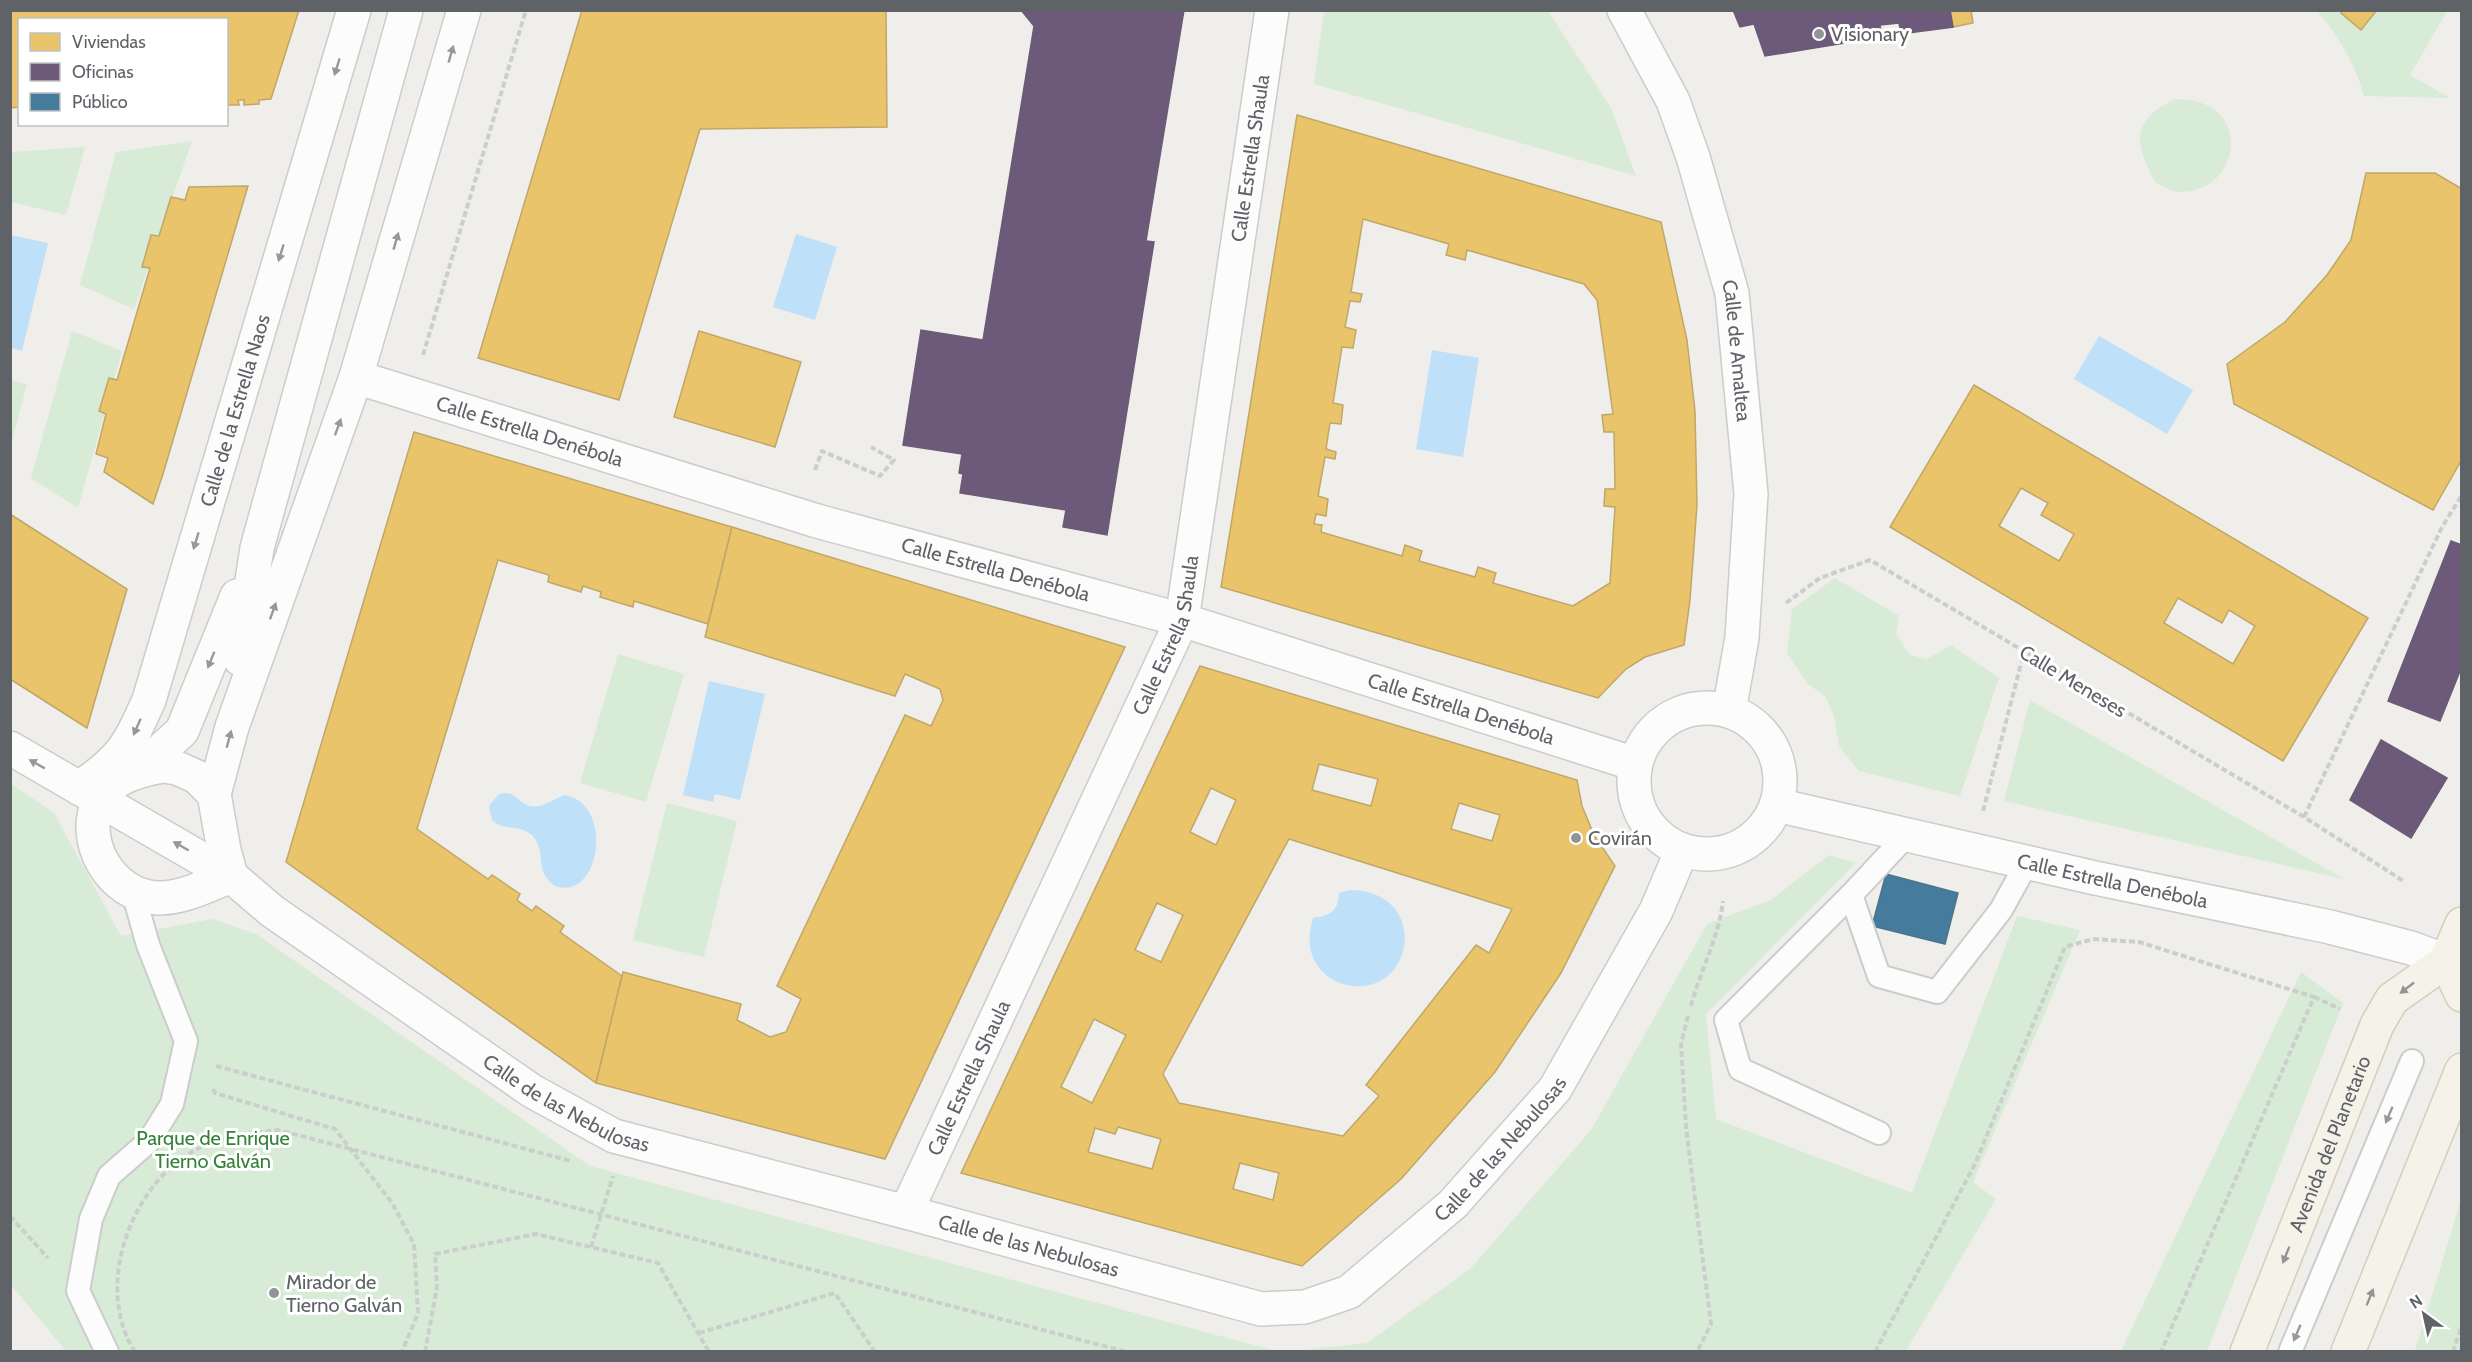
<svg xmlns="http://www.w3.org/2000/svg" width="2472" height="1362" font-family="Cabin,sans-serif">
<rect width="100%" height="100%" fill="#efeeea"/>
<g fill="#d8ebd6">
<path d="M 1324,11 L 1548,11 L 1611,108 L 1636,176 L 1314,84 Z"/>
<path d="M 2317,11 L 2447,11 L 2410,75 L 2450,98 L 2364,96 C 2356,65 2338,35 2317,11 Z"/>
<path d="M 2175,99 C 2253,97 2244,190 2182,192 C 2174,193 2163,186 2156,183 C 2135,143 2129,122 2175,99 Z"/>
<path d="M 192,141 L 134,309 L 80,285 L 116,152 Z"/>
<path d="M 85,147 L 66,215 L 11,202 L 11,152 Z"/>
<path d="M 72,331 L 122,351 L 78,508 L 31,478 Z"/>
<path d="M 11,380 L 27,384 L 11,445 L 10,380 Z"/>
<path d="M 1835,578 L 1899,616 L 1896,634 L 1910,655 L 1927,659 L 1951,645 L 1999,678 L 1960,796 L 1859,771 L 1839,746 L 1834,716 L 1825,696 L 1808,684 L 1787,653 L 1792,609 Z"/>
<path d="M 618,654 L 684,674 L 646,802 L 580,783 Z"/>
<path d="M 2030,700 L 2344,879 L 2004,801 Z"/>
<path d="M 10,783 L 54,813 L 121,936 L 212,919 L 256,934 L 590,1166 L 1276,1351 L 66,1351 L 11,1285 Z"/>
<path d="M 667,803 L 737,821 L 704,957 L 633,940 Z"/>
<path d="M 1829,855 L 1856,863 L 1706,1014 L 1716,1119 L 1912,1193 L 2017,916 L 2080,930 L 1973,1182 L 1996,1199 L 1906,1351 L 1293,1351 L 1367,1343 L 1470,1269 L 1591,1130 L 1707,924 L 1771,900 Z"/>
<path d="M 2301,972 L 2343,1003 L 2207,1351 L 2121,1351 Z"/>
<path d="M 2461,1200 L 2461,1351 L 2415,1351 Z"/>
</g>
<g fill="#bfe0f9">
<path d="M 796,234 L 837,247 L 815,320 L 773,307 Z"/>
<path d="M 11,235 L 48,243 L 22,351 L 11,348 Z"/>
<path d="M 2099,336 L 2193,390 L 2167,434 L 2074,379 Z"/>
<path d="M 1432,350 L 1479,358 L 1463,457 L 1416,449 Z"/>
<path d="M 709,681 L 765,694 L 740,800 L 715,794 L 713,802 L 683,795 Z"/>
<path d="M 506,793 C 515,794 516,798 523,803 C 537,813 552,799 565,795 C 615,804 600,902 555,886 C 533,870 548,853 532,835 C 520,824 503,831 492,820 L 489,806 L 499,794 Z"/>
<path d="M 1349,890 C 1429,890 1416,992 1354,986 C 1342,985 1332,981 1324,973 C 1308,957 1307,940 1313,918 C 1328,916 1339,912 1339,893 Z"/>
</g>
<g fill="#e9c46a" stroke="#c0a769" stroke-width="1.5" fill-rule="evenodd">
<path d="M 10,10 L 299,10 L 271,99 L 259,100 L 259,104 L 244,105 L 244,100 L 238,100 L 239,105 L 226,105 L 226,20 L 20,20 L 20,107 L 10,108 Z"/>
<path d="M 582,10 L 886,10 L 887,127 L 700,129 L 619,400 L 478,358 Z"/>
<path d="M 1950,10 L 1971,10 L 1973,23 L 1953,27 Z"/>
<path d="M 2343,10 L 2377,10 L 2361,30 L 2341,13 Z"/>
<path d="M 1297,115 L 1661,222 L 1687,340 L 1695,411 L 1697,505 L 1690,600 L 1684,645 L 1645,657 L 1626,669 L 1598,698 L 1221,587 ZM 1363,219 L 1449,244 L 1446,255 L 1465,260 L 1467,250 L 1584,284 L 1597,300 L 1613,414 L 1602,415 L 1604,432 L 1614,432 L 1615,489 L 1605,489 L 1604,506 L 1615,507 L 1610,583 L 1573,606 L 1493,583 L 1496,573 L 1478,567 L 1475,577 L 1419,561 L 1422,551 L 1405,545 L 1402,556 L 1321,532 L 1322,525 L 1314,524 L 1316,514 L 1326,516 L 1328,499 L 1318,496 L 1325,457 L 1335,459 L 1336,452 L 1326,449 L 1330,423 L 1341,424 L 1343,405 L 1333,403 L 1342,347 L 1353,348 L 1356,330 L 1345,327 L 1350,301 L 1360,302 L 1362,294 L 1351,292 Z"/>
<path d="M 2366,173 L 2435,173 L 2462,189 L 2462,459 L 2433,510 L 2234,404 L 2227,364 L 2285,322 L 2327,275 L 2351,240 Z"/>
<path d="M 248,186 L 163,474 L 153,504 L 104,472 L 108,458 L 96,454 L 106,414 L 99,411 L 109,378 L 117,380 L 150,268 L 142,267 L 151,235 L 159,236 L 171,197 L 185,200 L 189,187 Z"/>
<path d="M 699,331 L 801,362 L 775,447 L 674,417 Z"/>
<path d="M 1974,385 L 2368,618 L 2283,761 L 1890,527 ZM 2021,488 L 2048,503 L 2041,515 L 2074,534 L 2059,561 L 1999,526 ZM 2178,598 L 2222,623 L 2229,610 L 2255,626 L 2233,664 L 2164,623 Z"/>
<path d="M 414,432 L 732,527 L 708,624 L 634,601 L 633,607 L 600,597 L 601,592 L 583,586 L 581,592 L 548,582 L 549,575 L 498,560 L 417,829 L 488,879 L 492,875 L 520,894 L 517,900 L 532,911 L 536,906 L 564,926 L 560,932 L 622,976 L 596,1083 L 286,862 Z"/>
<path d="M 10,514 L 127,589 L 87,728 L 10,679 Z"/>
<path d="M 732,527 L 1125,647 L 885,1159 L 596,1083 L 623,972 L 741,1004 L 737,1020 L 770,1037 L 786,1032 L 801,999 L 777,986 L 905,715 L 931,726 L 943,700 L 940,689 L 905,674 L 895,696 L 705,637 Z"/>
<path d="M 1200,666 L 1577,780 L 1582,806 L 1594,835 L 1615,866 L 1561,973 L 1495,1072 L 1401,1179 L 1302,1266 L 961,1173 ZM 1319,764 L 1378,779 L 1371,806 L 1312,790 ZM 1211,788 L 1236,800 L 1216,845 L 1190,832 ZM 1459,803 L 1500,815 L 1492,841 L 1451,829 ZM 1289,839 L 1512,909 L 1489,953 L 1476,945 L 1366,1085 L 1379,1096 L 1343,1136 L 1179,1103 L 1163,1074 ZM 1157,903 L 1183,915 L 1161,962 L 1135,950 ZM 1094,1019 L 1126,1035 L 1092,1103 L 1061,1087 ZM 1118,1127 L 1161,1139 L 1152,1169 L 1088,1152 L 1095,1128 L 1115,1134 ZM 1240,1163 L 1279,1173 L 1273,1200 L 1233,1189 Z"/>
</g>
<g fill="#6d597a" stroke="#695c75" stroke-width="1.5">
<path d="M 1021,10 L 1184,10 L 1146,241 L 1154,242 L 1107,535 L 1063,527 L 1066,510 L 960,493 L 963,474 L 959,473 L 962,454 L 903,445 L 921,330 L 983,340 L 1034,26 Z"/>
<path d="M 1733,10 L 1950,10 L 1953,27 L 1901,34 L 1899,23 L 1880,25 L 1882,37 L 1765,56 L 1754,24 L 1740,27 Z"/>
<path d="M 2451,541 L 2462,545 L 2462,666 L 2440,721 L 2388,701 Z"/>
<path d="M 2381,740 L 2447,778 L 2411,838 L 2350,800 Z"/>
</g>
<path fill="#457b9d" stroke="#4d748d" stroke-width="1.5" d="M 1886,874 L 1958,893 L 1945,944 L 1872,926 Z"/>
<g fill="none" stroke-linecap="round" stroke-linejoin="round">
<g stroke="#cbcccc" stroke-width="26">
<g id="lane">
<path d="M 1907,835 L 1851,895 L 1879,976 L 1937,992 L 2001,910 L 2028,861"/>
<path d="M 1851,895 L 1726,1020 L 1740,1069 L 1879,1133"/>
<path d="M 107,1352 L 78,1291 L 91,1219 L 109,1176 L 149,1141 L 172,1104 L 186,1041 L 148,945 L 133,892"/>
<path d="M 2290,1352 L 2412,1061"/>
</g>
</g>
<g stroke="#cbcccc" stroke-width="36">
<g id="street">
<path id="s1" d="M 1624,10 L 1673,101 L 1693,157 L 1732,293 L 1751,494 L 1742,638 L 1729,711"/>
<path id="s2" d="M 356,377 L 817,521 L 1182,620 L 1635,764"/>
<path d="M 240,659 L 257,548 L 406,10"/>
<circle cx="1707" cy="781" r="73"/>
<path id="s3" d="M 10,748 L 231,876 L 272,911 L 532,1091 L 614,1136 L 906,1212 L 1261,1309 L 1305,1307 L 1349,1292 L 1453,1204 L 1555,1089 L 1656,911 L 1682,850"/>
<path d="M 163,766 L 177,768 L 197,777 L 214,794 L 224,850 L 231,876 C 208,885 182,899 157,898 C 111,896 78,840 100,799 C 112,777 140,770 163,766 Z"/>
<path d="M 139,770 L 182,731 L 237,596"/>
<path id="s4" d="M 79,788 C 122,759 128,747 149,700 L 354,10"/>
<path d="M 214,794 L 232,727 L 356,377 L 464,10"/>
<path id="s5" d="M 1777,805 L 2095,878 L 2330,927 L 2411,948 L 2462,967"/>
<path id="s6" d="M 906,1212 L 1182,620 L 1272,10"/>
</g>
</g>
<g stroke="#d7ceb8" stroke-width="36">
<g id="primary">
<path d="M 2446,961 L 2462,995"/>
<path id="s7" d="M 2247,1352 L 2377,1025 L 2392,999 L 2446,961 L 2462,924"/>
<path d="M 2348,1352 L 2462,1070"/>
</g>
</g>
<g stroke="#cacfcc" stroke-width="4" stroke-dasharray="6 3" stroke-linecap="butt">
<path d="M 423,355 L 526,10"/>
<path d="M 815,470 L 822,451 L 880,476 L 894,460 L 871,447"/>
<path d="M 1786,603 L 1820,578 L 1870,560 L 2304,817 L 2405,882"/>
<path d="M 1983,811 L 2024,652"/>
<path d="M 2304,817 L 2442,527 L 2462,495"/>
<path d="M 2314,997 L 2340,1009"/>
<path d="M 1691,1006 C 1700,971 1719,937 1723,901"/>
<path d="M 1688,1016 L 1681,1044 L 1686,1127 L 1711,1324 L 1697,1352"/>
<path d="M 216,1066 L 571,1161"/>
<path d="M 213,1089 L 215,1093 L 335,1129 L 392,1203 L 414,1244 L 418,1313 L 402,1352"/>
<path d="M 10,1216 L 48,1258"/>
<path d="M 591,1247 L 613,1176"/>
<path d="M 699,1333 L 835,1293 L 875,1352"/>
<path d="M 425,1352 L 437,1287 L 435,1254 L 536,1234 L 658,1263 L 709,1352"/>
<path d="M 1875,1352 L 1975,1164 L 2065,947 L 2093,939 L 2139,942 L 2314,997 L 2161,1352"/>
<path d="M 2453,1352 L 2462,1325"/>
</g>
<use href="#lane" stroke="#fdfcfc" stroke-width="22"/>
<use href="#street" stroke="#fdfcfc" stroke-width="33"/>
<use href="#primary" stroke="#f4f2e9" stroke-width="33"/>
<path stroke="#cacfcc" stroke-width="4" stroke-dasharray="6 3" stroke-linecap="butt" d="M 135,1352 C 94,1289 129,1190 190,1153 C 218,1136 247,1134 278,1130 L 1127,1352"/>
</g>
<defs><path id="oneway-solid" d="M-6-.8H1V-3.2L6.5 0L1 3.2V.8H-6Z" transform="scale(1.5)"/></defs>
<g fill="#96999c">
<use href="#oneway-solid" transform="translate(451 54) rotate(-74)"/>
<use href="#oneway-solid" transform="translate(337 67) rotate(107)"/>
<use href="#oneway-solid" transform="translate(396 241) rotate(-74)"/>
<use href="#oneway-solid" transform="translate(281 253) rotate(107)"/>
<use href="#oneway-solid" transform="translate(338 427) rotate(-70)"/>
<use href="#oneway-solid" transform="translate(196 541) rotate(107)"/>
<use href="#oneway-solid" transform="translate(273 611) rotate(-70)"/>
<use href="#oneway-solid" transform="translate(211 660) rotate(112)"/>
<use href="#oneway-solid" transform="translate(137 727) rotate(114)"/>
<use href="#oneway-solid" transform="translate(229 739) rotate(-75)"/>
<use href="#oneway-solid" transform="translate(37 764) rotate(-151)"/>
<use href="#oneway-solid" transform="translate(181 846) rotate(-150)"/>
<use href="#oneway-solid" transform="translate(2389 1115) rotate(113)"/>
<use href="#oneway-solid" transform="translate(2297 1333) rotate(113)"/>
</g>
<g fill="#939595">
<use href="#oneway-solid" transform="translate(2407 988) rotate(142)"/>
<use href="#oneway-solid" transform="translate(2286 1255) rotate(112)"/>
<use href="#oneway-solid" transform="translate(2370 1297) rotate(-68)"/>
</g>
<g fill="#919496" stroke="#fff" stroke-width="2">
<circle cx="1819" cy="34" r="6"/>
<circle cx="1576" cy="838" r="6"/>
<circle cx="274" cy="1293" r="6"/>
</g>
<g text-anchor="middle" stroke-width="6" stroke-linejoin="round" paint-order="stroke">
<g font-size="20" fill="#5f6368" stroke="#fff" text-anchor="start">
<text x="1831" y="41">Visionary</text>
<text x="1588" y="845">Covirán</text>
<text x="286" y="1289">Mirador de<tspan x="286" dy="23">Tierno Galván</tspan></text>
</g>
<g font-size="20" fill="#5f6368" stroke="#fff">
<text dy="7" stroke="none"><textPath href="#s6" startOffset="1120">Calle Estrella Shaula</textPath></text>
<text dy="7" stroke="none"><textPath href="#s1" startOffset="362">Calle de Amaltea</textPath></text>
<text dy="7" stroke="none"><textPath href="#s4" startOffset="417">Calle de la Estrella Naos</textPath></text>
<text dy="7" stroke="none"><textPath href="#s2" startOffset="182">Calle Estrella Denébola</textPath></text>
<text dy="7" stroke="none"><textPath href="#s2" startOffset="668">Calle Estrella Denébola</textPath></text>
<text dy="7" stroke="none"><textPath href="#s6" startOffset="634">Calle Estrella Shaula</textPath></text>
<text transform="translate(2073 681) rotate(31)" y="7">Calle Meneses</text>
<text dy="7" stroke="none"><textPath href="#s2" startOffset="1154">Calle Estrella Denébola</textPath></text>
<text dy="7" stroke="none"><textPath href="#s5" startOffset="344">Calle Estrella Denébola</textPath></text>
<text dy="7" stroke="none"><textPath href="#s6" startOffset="148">Calle Estrella Shaula</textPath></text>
<text dy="7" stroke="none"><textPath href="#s3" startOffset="662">Calle de las Nebulosas</textPath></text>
<text dy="7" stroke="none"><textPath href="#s7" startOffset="224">Avenida del Planetario</textPath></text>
<text dy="7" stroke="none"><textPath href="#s3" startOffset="1688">Calle de las Nebulosas</textPath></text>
<text dy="7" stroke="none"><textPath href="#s3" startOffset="1148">Calle de las Nebulosas</textPath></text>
</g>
<g font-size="20" fill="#348238" stroke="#fff">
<text x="213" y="1145">Parque de Enrique<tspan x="213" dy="23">Tierno Galván</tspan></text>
</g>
</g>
<rect width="2472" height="1362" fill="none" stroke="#5f6368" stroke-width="24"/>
<rect x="18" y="18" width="210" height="108" fill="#ffffff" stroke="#bfc1c3" stroke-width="1.5"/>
<rect x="30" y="33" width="30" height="18" fill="#e9c46a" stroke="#bfc1c3" stroke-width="1.5"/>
<text x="72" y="48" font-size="18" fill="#5f6368">Viviendas</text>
<rect x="30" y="63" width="30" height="18" fill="#6d597a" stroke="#bfc1c3" stroke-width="1.5"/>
<text x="72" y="78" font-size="18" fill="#5f6368">Oficinas</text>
<rect x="30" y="93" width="30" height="18" fill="#457b9d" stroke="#bfc1c3" stroke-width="1.5"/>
<text x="72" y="108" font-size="18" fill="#5f6368">Público</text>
<g transform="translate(2424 1314) rotate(327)" stroke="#ffffff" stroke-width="4.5" paint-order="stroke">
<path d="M0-4.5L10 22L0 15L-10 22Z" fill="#5f6368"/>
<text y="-9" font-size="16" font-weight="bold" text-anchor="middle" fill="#5f6368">N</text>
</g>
</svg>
